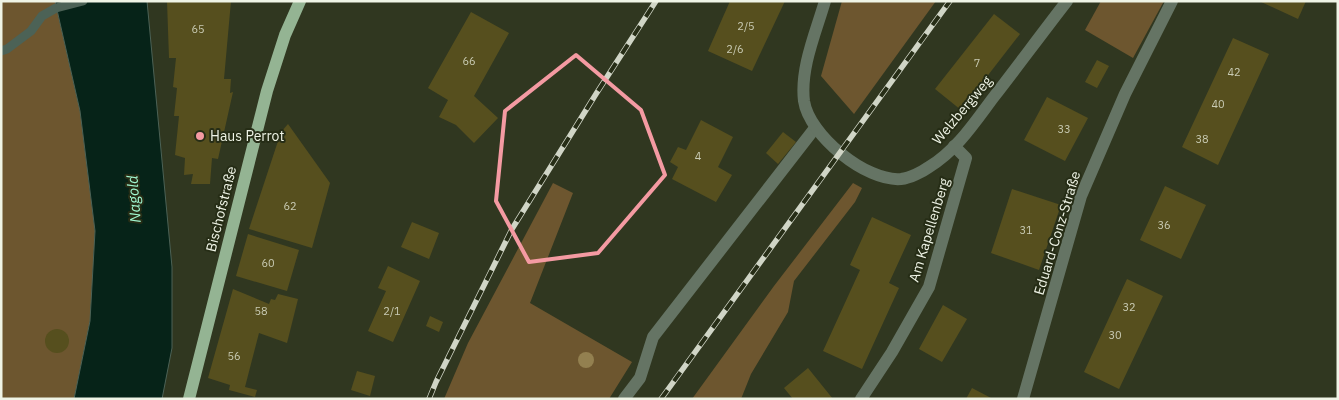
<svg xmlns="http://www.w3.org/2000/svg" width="1339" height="400" font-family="'IBM Plex Sans',sans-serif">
<rect width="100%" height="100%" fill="#303720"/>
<g fill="#6d562f">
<path d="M 1,1 L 55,1 L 80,111 L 95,231 L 90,321 L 74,399 L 2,399 Z"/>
<path d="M 842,1 L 936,1 L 854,114 L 821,76 Z"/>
<path d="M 1101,1 L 1164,1 L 1133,58 L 1085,30 Z"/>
<path d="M 553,183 L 573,193 L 530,303 L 632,362 L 609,399 L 444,399 L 468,343 Z"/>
<path d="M 853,183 L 862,188 L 855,202 L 794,281 L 788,312 L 751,374 L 741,399 L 692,399 L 774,286 Z"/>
</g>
<path fill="#062318" stroke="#4c6256" d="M 55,1 L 147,1 L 172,267 L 172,348 L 162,399 L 74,399 L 90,321 L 95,231 L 80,111 Z"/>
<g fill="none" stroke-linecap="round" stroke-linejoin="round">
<path stroke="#4c6256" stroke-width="9" d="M 1,51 L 7,49 L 31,31 L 42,16 L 56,8 L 83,1"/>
</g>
<g fill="#564f1e">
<path d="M 167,1 L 231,1 L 224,79 L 231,79 L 230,93 L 233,92 L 218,159 L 212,158 L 210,184 L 191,184 L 193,174 L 184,175 L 185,158 L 175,155 L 179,116 L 174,116 L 177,88 L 173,87 L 176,58 L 169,58 Z"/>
<path d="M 730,1 L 785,1 L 752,71 L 708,51 Z"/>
<path d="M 1259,1 L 1306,1 L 1298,19 Z"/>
<path d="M 471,12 L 509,33 L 474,96 L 498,118 L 474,143 L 456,125 L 439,117 L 448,100 L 428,88 Z"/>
<path d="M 994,14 L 1020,34 L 961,110 L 935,89 Z"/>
<path d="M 1233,38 L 1269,54 L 1218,165 L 1182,147 Z"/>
<path d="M 1097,60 L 1109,66 L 1097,88 L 1085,82 Z"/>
<path d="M 1047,97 L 1088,118 L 1065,161 L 1024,140 Z"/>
<path d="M 701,120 L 733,137 L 718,167 L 732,175 L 716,202 L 672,179 L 678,167 L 670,162 L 678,147 L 686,150 Z"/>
<path d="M 288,124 L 330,183 L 312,248 L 249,229 L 281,132 Z"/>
<path d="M 783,132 L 796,142 L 778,164 L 766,153 Z"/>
<path d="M 1165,186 L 1206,205 L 1181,259 L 1140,240 Z"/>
<path d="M 1012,189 L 1061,205 L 1039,270 L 991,253 Z"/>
<path d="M 872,217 L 911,235 L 889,283 L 899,288 L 862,369 L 823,351 L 860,270 L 850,265 Z"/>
<path d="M 412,222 L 439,233 L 429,259 L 401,247 Z"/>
<path d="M 248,234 L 299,250 L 287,291 L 236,276 Z"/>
<path d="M 388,266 L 420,281 L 393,342 L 368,331 L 386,291 L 378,288 Z"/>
<path d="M 1127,279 L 1163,296 L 1119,389 L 1084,372 Z"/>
<path d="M 233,289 L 269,304 L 271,299 L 275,300 L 278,294 L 298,299 L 287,343 L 259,333 L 245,387 L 257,390 L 255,397 L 229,390 L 230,385 L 208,378 Z"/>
<path d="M 943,305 L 967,319 L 942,362 L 919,349 Z"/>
<path d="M 430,316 L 443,322 L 439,332 L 426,326 Z"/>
<circle cx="57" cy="341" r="12"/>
<path d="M 808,368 L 833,399 L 793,399 L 784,388 Z"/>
<path d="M 357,371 L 375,376 L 370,396 L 351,390 Z"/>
<path d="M 972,388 L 993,399 L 966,399 Z"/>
</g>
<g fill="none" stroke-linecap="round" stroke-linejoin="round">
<g stroke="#657464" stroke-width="12">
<path d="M 624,399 L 640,378 L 653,337 L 815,128"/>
<path d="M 861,399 L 892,352 L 929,287 L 966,158 L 954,146"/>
</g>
<g stroke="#657464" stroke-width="12">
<path d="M 825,1 C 816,32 800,68 804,101 C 809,135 866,182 901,179 C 910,178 922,172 929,167 C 956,151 975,122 993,98 C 1018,66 1042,33 1067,1"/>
<path d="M 1023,399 L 1081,196 L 1125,94 L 1172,1"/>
</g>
<path stroke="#94b493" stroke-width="12" d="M 189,399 L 267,91 L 285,35 L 300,1"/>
<g stroke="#d0d5c6" stroke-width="5.5">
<g id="rail">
<path d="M 429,399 L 436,382 L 512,229 L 596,94 L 656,1"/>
<path d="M 661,399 L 950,1"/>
</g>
</g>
<use href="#rail" stroke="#262d16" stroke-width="4" stroke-dasharray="11" stroke-linecap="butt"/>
</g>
<circle fill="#938050" cx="586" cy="360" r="8"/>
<path fill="none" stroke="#f49aa2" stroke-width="4" stroke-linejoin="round" d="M 576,55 L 641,110 L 665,175 L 598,253 L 529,262 L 496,201 L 505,111 Z"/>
<circle fill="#f49aa2" stroke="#262d16" stroke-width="2" cx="200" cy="136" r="5"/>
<g text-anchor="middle" stroke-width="4" stroke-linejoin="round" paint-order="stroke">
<g font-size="11" fill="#c9cbb4">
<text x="746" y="30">2/5</text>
<text x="198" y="33">65</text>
<text x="735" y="53">2/6</text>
<text x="469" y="65">66</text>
<text x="977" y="67">7</text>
<text x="1234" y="76">42</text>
<text x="1218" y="108">40</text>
<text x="1064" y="133">33</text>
<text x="1202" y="143">38</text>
<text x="698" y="160">4</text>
<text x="290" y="210">62</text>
<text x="1164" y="229">36</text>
<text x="1026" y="234">31</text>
<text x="268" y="267">60</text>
<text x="1129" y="311">32</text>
<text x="261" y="315">58</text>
<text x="392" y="315">2/1</text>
<text x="1115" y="339">30</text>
<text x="234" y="360">56</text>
</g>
<g font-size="14" fill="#eff4e6" stroke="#262d16">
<text transform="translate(962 110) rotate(-50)" y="5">Welzbergweg</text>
<text transform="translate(221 209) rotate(-76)" y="5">Bischofstraße</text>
<text transform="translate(929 230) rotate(-73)" y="5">Am Kapellenberg</text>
<text transform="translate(1057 233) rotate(-73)" y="5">Eduard-Conz-Straße</text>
</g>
<g font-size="14" fill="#eff4e6" stroke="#262d16" text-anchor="start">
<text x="210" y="141">Haus Perrot</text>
</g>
<g font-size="15" font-style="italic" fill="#a1f7d1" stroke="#262d16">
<text transform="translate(134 199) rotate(-94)" y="5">Nagold</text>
</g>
</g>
<rect width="1339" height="400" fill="none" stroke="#eff4e6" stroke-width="5"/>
</svg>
